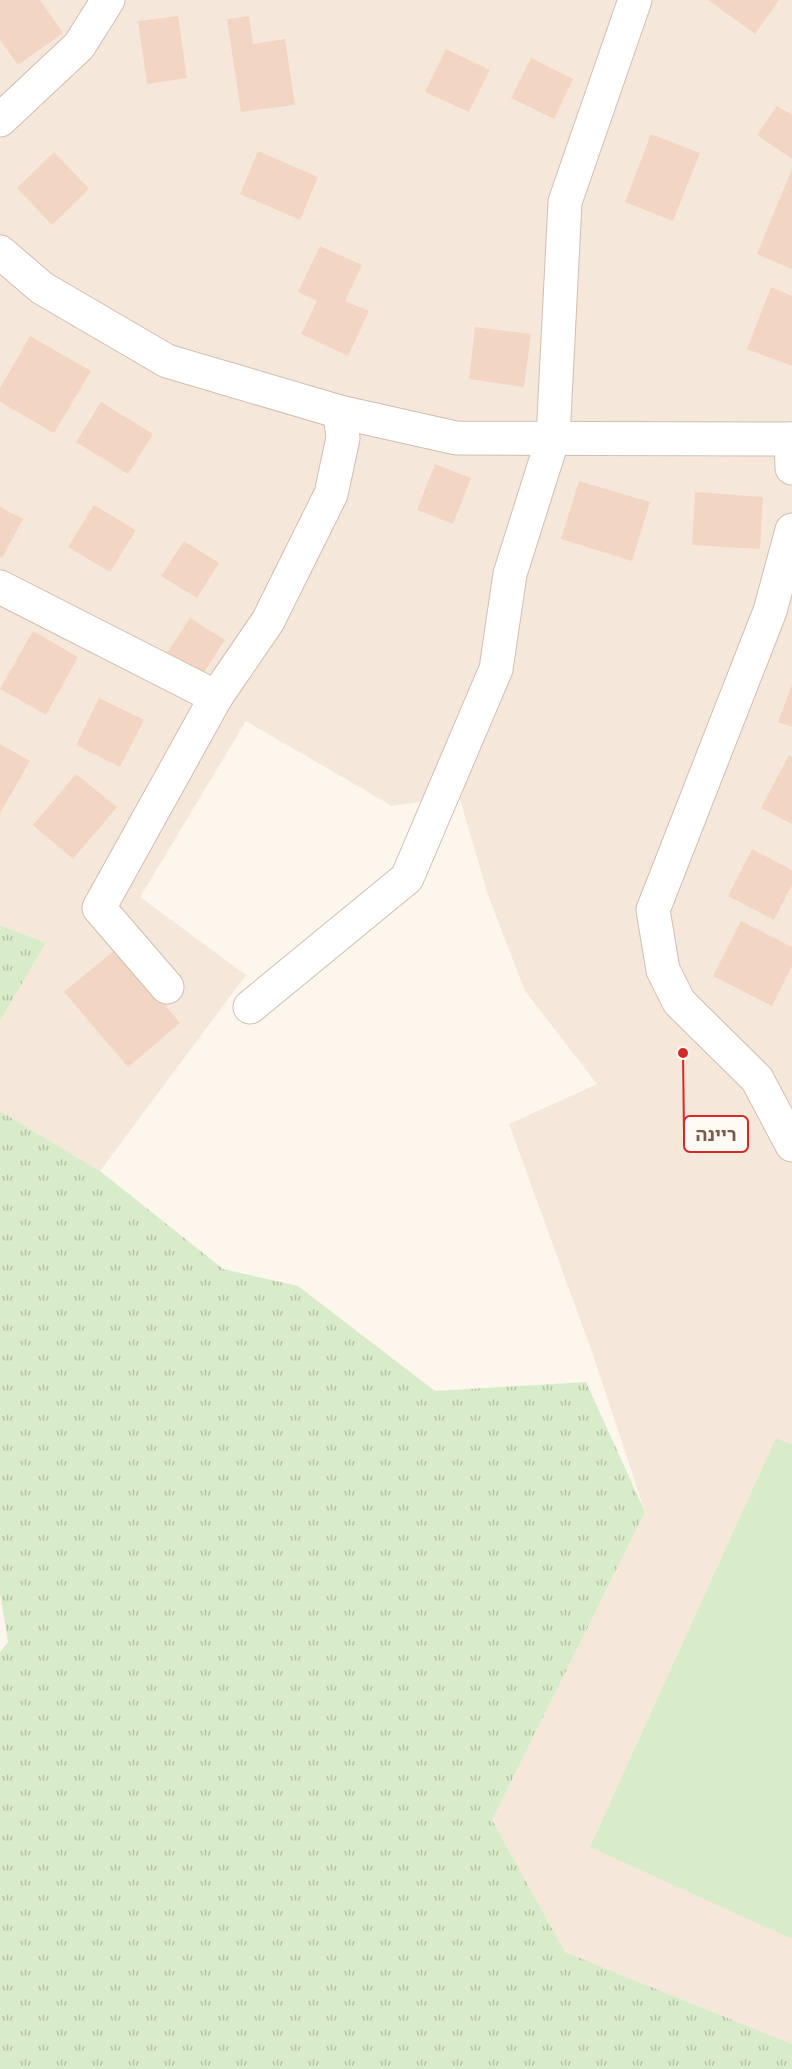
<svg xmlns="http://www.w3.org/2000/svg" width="792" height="2069" font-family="Poppins,'Noto Sans Hebrew',sans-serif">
<defs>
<pattern id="grass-tufts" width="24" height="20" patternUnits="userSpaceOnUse" patternTransform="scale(1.5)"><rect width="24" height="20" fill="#d8ecc9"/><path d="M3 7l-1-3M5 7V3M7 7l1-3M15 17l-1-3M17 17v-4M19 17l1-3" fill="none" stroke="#b4c2a5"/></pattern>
</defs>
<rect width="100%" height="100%" fill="#fdf6ec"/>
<path fill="#f5e8da" d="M 0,0 L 792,0 L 792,2044 L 565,1952 L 492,1820 L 645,1512 L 593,1355 L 509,1124 L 597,1084 L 525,991 L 488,895 L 459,796 L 392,806 L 246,721 L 140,897 L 246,975 L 100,1171 L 0,1111 L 0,1021 L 46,943 L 0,925 Z"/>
<g fill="url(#grass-tufts)">
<path d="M 0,925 L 46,943 L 0,1021 Z"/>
<path d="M 0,1111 L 100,1171 L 223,1269 L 298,1286 L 435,1391 L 586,1382 L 645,1512 L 492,1820 L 565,1952 L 792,2044 L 792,2069 L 0,2069 L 0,1652 L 8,1642 L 0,1593 Z"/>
</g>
<path fill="#d8ecc9" d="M 776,1438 L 792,1445 L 792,1939 L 590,1847 Z"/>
<g fill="#f3d5c3">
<path d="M 0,0 L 40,0 L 63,33 L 18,65 L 0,40 Z"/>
<path d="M 708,0 L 779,0 L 755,34 Z"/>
<path d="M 178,16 L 187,78 L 147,84 L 138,21 Z"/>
<path d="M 249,16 L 253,44 L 285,39 L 295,105 L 241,112 L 227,19 Z"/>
<path d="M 446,49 L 490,70 L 469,112 L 425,92 Z"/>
<path d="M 531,58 L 573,79 L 554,119 L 511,98 Z"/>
<path d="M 777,106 L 792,115 L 792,159 L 757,135 Z"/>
<path d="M 651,134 L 700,153 L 673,221 L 625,202 Z"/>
<path d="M 258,151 L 318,177 L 300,220 L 240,194 Z"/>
<path d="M 54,152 L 89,189 L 52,225 L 17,188 Z"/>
<path d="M 792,169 L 792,269 L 757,254 Z"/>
<path d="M 320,246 L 362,265 L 345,301 L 369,311 L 348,356 L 301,334 L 317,301 L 298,292 Z"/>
<path d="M 771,287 L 792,296 L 792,366 L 747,349 Z"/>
<path d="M 475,327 L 531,334 L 524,387 L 469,379 Z"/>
<path d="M 30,336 L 91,371 L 54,433 L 0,402 L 0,388 Z"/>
<path d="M 101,402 L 153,434 L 128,474 L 76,442 Z"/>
<path d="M 435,464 L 471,478 L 453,524 L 417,510 Z"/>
<path d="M 579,481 L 650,502 L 632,561 L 561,539 Z"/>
<path d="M 695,492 L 763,497 L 760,549 L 692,545 Z"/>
<path d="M 94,505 L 136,530 L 110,572 L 68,547 Z"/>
<path d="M 0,507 L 23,519 L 2,558 L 0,557 Z"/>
<path d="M 184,541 L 219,563 L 197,598 L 161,576 Z"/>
<path d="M 190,618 L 225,640 L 202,675 L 167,653 Z"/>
<path d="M 33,631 L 78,657 L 46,715 L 0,689 Z"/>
<path d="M 792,685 L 792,727 L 778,722 Z"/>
<path d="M 99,698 L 144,720 L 120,767 L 76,745 Z"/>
<path d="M 0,744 L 30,761 L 0,813 Z"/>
<path d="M 789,755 L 792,757 L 792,824 L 761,808 Z"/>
<path d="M 76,774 L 117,807 L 73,859 L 33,825 Z"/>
<path d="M 752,849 L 792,870 L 792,885 L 774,920 L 728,896 Z"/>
<path d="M 741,921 L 792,947 L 792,966 L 772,1006 L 713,976 Z"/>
<path d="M 117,948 L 180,1023 L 128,1067 L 64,992 Z"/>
</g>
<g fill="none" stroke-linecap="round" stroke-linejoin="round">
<g stroke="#d1beb0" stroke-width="35">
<g id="minor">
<path d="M 0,120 L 79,46 L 108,0"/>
<path d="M 0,252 L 42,288 L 167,361 L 340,412 L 456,438 L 792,439"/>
<path d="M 791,439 L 792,468"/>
<path d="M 792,530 L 770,611 L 653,910 L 663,970 L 679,1002 L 757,1079 L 792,1145"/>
<path d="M 0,587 L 216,697"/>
<path d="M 167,987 L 99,908 L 216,697 L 268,621 L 331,494 L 343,438 L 340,412"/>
<path d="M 250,1007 L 407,878 L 496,669 L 510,574 L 553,438 L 565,202 L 635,0"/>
</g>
</g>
<use href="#minor" stroke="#fff" stroke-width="33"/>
</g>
<path fill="none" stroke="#d62828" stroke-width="2" d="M683 1053L684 1134"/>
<circle fill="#d62828" stroke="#fffaf3" stroke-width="2" cx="683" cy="1053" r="6"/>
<rect fill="#fffaf3" stroke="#d62828" stroke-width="2" x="684" y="1116" width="64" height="36" rx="6"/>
<g font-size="18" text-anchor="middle" font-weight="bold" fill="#7a5c4d">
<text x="716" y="1141">ריינה</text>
</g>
</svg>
